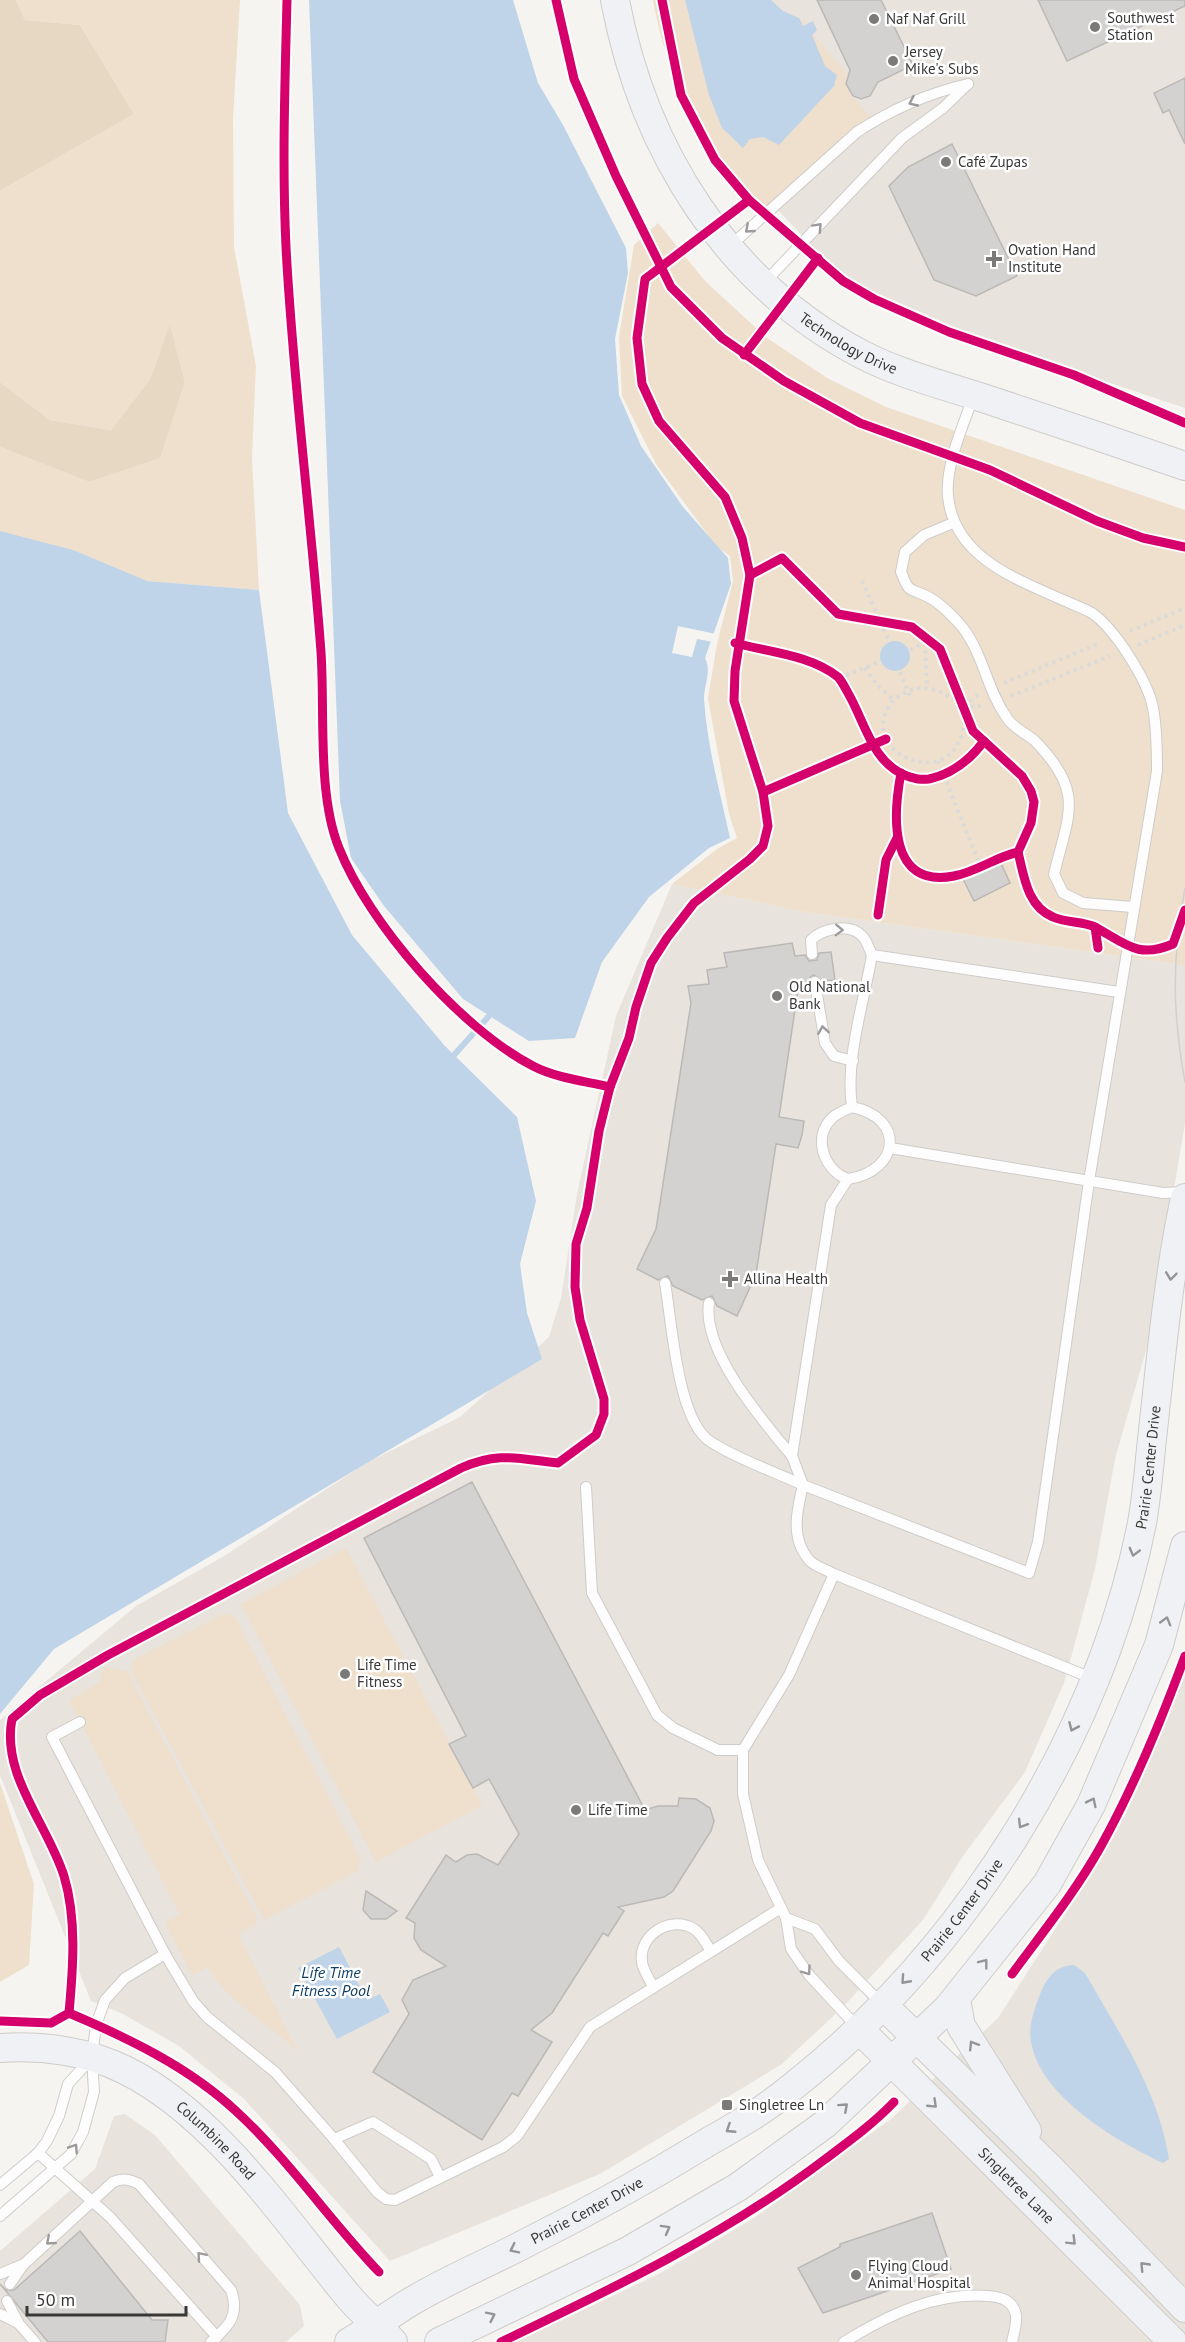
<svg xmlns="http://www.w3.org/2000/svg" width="1185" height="2342" font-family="'PT Sans',sans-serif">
<rect width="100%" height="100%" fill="#f6f4f1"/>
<g fill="#e8e3dc">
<path d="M 654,0 L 1185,0 L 1185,408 L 1017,352 L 904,310 L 837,272 L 775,207 L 663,44 Z"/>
<path d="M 672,884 L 805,912 L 1185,965 L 1185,1124 L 1147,1347 L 1115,1459 L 1095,1569 L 1064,1683 L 1025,1772 L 963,1856 L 923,1920 L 843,2007 L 782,2064 L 600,2174 L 390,2261 L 244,2099 L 179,2046 L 121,2013 L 91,2001 L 0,1775 L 0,1720 L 136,1606 L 224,1556 L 368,1462 L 460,1417 L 549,1337 L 561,1298 L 577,1194 L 616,1016 Z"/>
<path d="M 1185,1675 L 1185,2342 L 515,2342 L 657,2275 L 754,2218 L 891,2119 L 998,2018 L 1089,1877 L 1125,1815 Z"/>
<path d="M 125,2114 L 155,2135 L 300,2305 L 304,2326 L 286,2342 L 0,2342 L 0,2251 L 95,2169 L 114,2116 Z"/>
</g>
<g fill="#eee0cc">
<path d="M 16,0 L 240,0 L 233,119 L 234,247 L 256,366 L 252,458 L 259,590 L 147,581 L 0,534 L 0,447 L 89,482 L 159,458 L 185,382 L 170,326 L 150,379 L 111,430 L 50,420 L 0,382 L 0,191 L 134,114 L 80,25 L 25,20 Z"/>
<path d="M 653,0 L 771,0 L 783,11 L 799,18 L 848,75 C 841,92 864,109 875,120 L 766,215 C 756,205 745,196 735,186 C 697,143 662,57 653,0 Z"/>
<path d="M 658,223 L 705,281 L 767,338 L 829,379 L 886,407 L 1185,510 L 1185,965 L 805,912 L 672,884 L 717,849 L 737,838 L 729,814 L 708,698 L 717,644 L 733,581 L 730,556 L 716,546 L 656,464 L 622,396 L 619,337 L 634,245 Z"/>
<path d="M 346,1548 L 482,1805 L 376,1862 L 241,1604 Z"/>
<path d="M 225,1613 L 235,1617 L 361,1860 L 358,1871 L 264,1920 L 131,1671 L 133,1660 Z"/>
<path d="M 104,1667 L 127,1671 L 257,1918 L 256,1925 L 238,1934 L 298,2052 C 268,2023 228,2003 208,1967 L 192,1975 L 165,1923 L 180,1915 L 69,1700 L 99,1683 Z"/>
<path d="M 0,1783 L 34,1884 L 29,1965 L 0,1982 Z"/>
</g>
<g fill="#e7d8c4">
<path d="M 0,0 L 16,0 L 25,20 L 80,25 L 134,114 L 0,191 Z"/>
<path d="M 170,325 L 185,382 L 160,458 L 89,482 L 0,447 L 0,382 L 50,420 L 111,430 L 150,379 Z"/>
</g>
<g fill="#bfd4e8">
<path d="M 309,0 L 513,0 L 538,83 L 563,125 L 626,248 L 628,273 L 615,339 L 619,395 L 641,446 L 683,507 L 728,558 L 731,584 L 705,658 C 712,672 704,684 704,699 C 707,746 720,792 730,838 L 709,848 L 649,897 L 602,962 L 575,1038 L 529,1041 L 463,999 L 384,906 L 351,858 L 340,801 Z"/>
<path d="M 685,0 L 771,0 L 783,11 L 799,18 L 803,26 L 813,21 L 817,30 L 812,35 L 825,66 L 837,75 L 834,86 L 779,145 L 763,137 L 750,139 L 743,148 L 722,128 L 709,95 Z"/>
<path d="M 0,531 L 73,550 L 147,581 L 259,590 L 288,813 L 352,935 L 444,1045 L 517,1117 L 536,1201 L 520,1264 L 527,1313 L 542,1359 L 54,1649 L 0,1714 Z"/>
<circle cx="895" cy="656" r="15"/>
<path d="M 339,1947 L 367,2000 L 380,1994 L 390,2012 L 337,2039 L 298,1968 Z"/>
<path d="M 1074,1965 L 1085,1973 C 1118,2031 1159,2092 1169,2159 L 1163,2163 C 1117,2141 1041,2098 1031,2042 C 1028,2026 1034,2011 1039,1997 C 1046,1979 1054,1966 1074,1965 Z"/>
</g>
<path fill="#f6f4f1" d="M 678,626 L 716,634 L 713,642 L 697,639 L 692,657 L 672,653 Z"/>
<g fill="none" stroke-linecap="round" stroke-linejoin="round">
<path stroke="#bfd4e8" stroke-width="6" d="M 454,1055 L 489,1016"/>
</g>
<g fill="#d4d2d1" stroke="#bab9b7" stroke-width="1.5">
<path d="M 817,0 L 881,0 L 913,65 L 878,82 L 870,96 L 861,99 L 853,96 L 846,84 L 850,70 Z"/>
<path d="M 1038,0 L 1185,0 L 1185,6 L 1067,61 Z"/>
<path d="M 1185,78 L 1185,144 L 1169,110 L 1163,113 L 1154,93 Z"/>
<path d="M 952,144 L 1017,276 L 976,296 L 934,280 L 889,186 L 908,167 Z"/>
<path d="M 1000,861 L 1010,883 L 974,901 L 963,879 Z"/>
<path d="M 792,943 L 795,956 L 805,955 L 809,961 L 817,960 L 819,953 L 831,952 L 835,980 L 822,981 L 814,975 L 810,977 L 808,983 L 799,983 L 779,1117 L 804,1121 L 802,1135 L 798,1148 L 776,1144 L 756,1274 L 737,1316 L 717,1306 L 712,1296 L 702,1300 L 673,1286 L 668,1276 L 658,1280 L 637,1269 L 656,1229 L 691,1003 L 688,986 L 709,984 L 707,970 L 727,967 L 724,953 Z"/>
<path d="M 472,1482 L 645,1810 L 658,1806 L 678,1806 L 679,1798 L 696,1799 L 710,1808 L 714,1821 L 711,1831 L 673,1891 L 664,1897 L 618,1907 L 624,1911 L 608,1936 L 603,1933 L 552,2013 L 531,2030 L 552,2042 L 518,2096 L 512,2093 L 482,2140 L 373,2072 L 409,2014 L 402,2000 L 413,1980 L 446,1966 L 421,1950 L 414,1938 L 415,1923 L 406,1918 L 446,1855 L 456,1862 L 467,1855 L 477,1854 L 498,1865 L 519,1834 L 489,1779 L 473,1788 L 449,1744 L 466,1736 L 364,1538 Z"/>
<path d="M 366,1891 L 397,1911 L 386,1919 L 371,1919 L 363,1910 Z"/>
<path d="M 932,2213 L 951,2269 L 823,2313 L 798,2268 L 840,2247 L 840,2244 Z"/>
<path d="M 80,2231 L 152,2320 L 168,2320 L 165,2342 L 48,2342 L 0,2284 L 6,2290 L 14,2290 Z"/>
</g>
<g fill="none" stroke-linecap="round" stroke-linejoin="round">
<g stroke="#ceccca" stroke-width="12">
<g id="lane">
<path d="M 729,247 L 857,132 C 892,109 929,93 968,84"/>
<path d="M 765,282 L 902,138 L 943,108 L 968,84"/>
<path d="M 974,395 C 964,423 945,466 948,496 C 954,557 1014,578 1063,600 C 1072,604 1083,608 1092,613 C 1115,629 1148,681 1153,708 C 1157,729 1157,750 1157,771 L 1089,1181 L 1038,1542 L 1029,1573 L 803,1485 L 792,1456 L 831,1205 L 848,1179 C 824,1171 812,1137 832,1118 C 837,1113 845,1110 852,1107 C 845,1060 864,1001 872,955 L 1119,992"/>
<path d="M 953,523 L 924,535 L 905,552 L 901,572 C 903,576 905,584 909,588 C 914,592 924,594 930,598 C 941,604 955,618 963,628 C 984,656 987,690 1007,718 C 1013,728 1026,733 1035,741 C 1085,792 1069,813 1054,874 L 1063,893 L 1083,903 L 1133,907"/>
<path d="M 812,954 L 811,940 C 822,929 850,922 863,937 C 867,941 869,949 872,955"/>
<path d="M 815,982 L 825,1043 L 834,1056 L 853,1061"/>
<path d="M 890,1148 L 1163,1193 L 1185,1192"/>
<path d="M 848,1179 C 900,1171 906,1118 852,1107"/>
<path d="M 665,1283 C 672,1322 677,1421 711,1442 C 739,1460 773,1471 803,1485 C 797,1510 790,1538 809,1560 C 814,1566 827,1570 834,1574 L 1094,1679"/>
<path d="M 709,1303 C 702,1351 762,1420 792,1456"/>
<path d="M 586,1487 L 592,1593 L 657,1715 L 673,1728 L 718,1750 L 743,1750"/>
<path d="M 834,1574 L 789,1675 L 743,1750 L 743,1794 L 758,1860 L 786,1918 L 791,1949 L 809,1975 L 858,2028"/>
<path d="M 80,1722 L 52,1737 L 165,1954"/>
<path d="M 786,1918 L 815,1929 L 839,1961 L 882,2004"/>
<path d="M 653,1987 C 650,1980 643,1970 642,1962 C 638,1934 672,1915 694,1929 C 702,1934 706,1944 711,1951"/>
<path d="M 334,2139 L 373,2122 L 431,2159 L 440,2177"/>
<path d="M 38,2153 L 110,2217 L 217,2337"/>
<path d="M 0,2185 L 38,2153 L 47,2141 L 59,2116 L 68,2084 L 90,2060"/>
<path d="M 0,2216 L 71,2154 L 83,2132 L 94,2092 L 92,2057 L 96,2025 L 105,2000 L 125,1978 L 165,1954 L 193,2001 L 207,2017 L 275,2072 L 334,2139 L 377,2192 L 386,2199 L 395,2200 L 503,2147 L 517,2136 L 590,2027 L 781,1908"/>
<path d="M 0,2274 L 22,2265"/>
<path d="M 10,2284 L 23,2265 L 113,2182 C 123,2178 129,2179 139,2184 L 231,2290 C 240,2315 229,2326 211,2342"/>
<path d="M 7,2301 L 19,2324 L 35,2342"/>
<path d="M 0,2314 L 18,2323"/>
<path d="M 844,2342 C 888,2315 935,2292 988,2296 C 1001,2297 1013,2300 1016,2315 C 1017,2324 1014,2333 1012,2342"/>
</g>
</g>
<g stroke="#ceccca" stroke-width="30">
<g id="secondary">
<path id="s1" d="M 615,0 C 643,149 726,284 863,355 C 900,374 943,385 983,398 C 1050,420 1118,443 1185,466"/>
<path d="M 956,1999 L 961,2026 L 1027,2131"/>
<path d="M 883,2005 L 1048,2166 L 1185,2308"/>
<path id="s2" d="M 859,2029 L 1173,2342"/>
<path id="s3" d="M 0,2048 C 41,2045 87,2051 125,2070 C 216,2115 285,2220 348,2296 C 362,2313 379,2326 393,2342"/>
<path id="s4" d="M 349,2342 C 373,2328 395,2310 419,2297 C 454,2277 492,2261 528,2242 C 590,2211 649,2178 708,2142 C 736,2126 766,2109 791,2088 C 964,1952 1099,1739 1142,1523 C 1147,1495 1149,1467 1152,1439 C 1161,1359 1168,1277 1185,1198"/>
<path d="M 439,2342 L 628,2251 L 738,2187 L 825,2124 L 947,2009 L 1047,1884 L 1091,1805 L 1159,1645 L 1185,1546"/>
</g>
</g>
<g stroke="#dbdada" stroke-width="4" stroke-dasharray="3 4.5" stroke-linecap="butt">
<path d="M 862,581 L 889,641"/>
<path d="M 1130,631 L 1185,608"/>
<path d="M 925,643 L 927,686"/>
<path d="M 1138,645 L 1185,625"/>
<path d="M 910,650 L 929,640"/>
<path d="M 865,668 L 877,685 L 893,699"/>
<path d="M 900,672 L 911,699"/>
<path d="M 839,678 L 879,662"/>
<path d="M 1004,683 L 1100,643"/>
<path d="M 1011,696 L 1110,656"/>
<path d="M 962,703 C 937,691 925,680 899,696 C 892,699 891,704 887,710 C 865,752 942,789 961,737 C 964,729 964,718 965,710"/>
<path d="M 964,706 L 979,694"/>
<path d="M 963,707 L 984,706"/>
<path d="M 938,761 L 980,865"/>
</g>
<use href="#lane" stroke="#fefdfd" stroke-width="10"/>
<use href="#secondary" stroke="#eff1f4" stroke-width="28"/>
<path stroke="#d1d0cf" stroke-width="1.5" d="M 1185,888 C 1172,959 1172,1011 1185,1082"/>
<g stroke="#fff" stroke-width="13">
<g id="cycleway">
<path d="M 287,0 C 285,82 282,164 286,247 C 293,382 311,517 321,652 C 325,711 317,794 339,848 C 369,924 460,1028 533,1066 C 556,1078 585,1081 610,1087"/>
<path d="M 556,0 L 574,79 L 616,176 L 671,287 L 722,338 L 784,381 L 860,423 L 990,470 L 1097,521 L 1143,538 L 1185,547"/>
<path d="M 662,0 L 681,95 L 715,160 L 749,200 L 843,281 L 874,299 L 949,332 L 1074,375 L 1185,423"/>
<path d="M 744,355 L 818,258"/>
<path d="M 750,575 L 782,558 L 838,614 L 912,627 L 940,649 L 973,731 L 1022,776 L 1031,791 L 1034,802 L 1031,823 L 1018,852 C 996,857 976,872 954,876 C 888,889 893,815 901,773"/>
<path d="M 735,643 C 768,652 811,655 838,677 C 842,681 845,688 848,693 C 865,722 872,763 907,776 C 916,779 920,780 929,779 C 952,774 970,760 984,741"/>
<path d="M 763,792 L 886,739"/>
<path d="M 1018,852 C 1024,876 1027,906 1053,917 C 1066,923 1082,921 1095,927 L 1098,948"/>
<path d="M 878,915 L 886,860 L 897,838"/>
<path d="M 1095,927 C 1126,944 1138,959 1173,944 L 1185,910"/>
<path d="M 1012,1974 C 1043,1932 1076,1891 1101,1846 C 1135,1785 1161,1721 1185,1656"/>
<path d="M 69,2013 C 128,2038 189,2067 237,2112 C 289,2160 330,2221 379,2272"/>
<path d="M 0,2021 L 51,2023 L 69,2013 C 73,1969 77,1919 64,1876 C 48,1825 1,1775 12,1719 L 40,1695 L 108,1655 L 461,1468 C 499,1451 519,1459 558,1463 L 596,1435 L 604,1414 L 604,1399 L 580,1320 L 575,1287 L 576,1244 L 587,1208 L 599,1131 L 610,1087 L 629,1038 L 636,1007 L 651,963 L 667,938 L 694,903 L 750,859 L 763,846 L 768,826 L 763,792 L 734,701 L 735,671 L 750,575 L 742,538 L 725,497 L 659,421 L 642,384 L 637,338 L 645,279 L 749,200"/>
<path d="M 501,2342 C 612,2289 725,2235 824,2160 C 848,2142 873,2124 894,2102"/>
</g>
</g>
<use href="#cycleway" stroke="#d6006c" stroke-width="9"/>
</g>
<defs><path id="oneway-chevron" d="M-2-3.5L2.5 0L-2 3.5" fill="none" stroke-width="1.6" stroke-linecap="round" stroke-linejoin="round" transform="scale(1.5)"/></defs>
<g stroke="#9c9a9a">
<use href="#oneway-chevron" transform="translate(913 102) rotate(155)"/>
<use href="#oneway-chevron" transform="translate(818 227) rotate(-47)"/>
<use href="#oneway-chevron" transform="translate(749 229) rotate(139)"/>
<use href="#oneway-chevron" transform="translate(839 930) rotate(2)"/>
<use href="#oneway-chevron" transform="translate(823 1030) rotate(-99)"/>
<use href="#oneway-chevron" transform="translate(807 1971) rotate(54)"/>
<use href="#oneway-chevron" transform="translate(74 2148) rotate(-57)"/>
<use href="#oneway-chevron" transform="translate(50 2241) rotate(139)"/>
<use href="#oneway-chevron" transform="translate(201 2256) rotate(-131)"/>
</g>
<g stroke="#949496">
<use href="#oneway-chevron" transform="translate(1171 1276) rotate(97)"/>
<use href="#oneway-chevron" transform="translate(1134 1552) rotate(105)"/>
<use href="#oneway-chevron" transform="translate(1166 1621) rotate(-74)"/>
<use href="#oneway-chevron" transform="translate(1073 1727) rotate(114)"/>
<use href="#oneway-chevron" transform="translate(1092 1802) rotate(-64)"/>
<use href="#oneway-chevron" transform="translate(1022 1824) rotate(121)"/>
<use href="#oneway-chevron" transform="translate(984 1963) rotate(-52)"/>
<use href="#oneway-chevron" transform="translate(905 1980) rotate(132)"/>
<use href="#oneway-chevron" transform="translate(973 2045) rotate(-122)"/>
<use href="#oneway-chevron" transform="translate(933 2104) rotate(44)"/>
<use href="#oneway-chevron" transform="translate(844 2107) rotate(-42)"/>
<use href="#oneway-chevron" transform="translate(730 2129) rotate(147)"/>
<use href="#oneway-chevron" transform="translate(666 2229) rotate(-29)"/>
<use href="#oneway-chevron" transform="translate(1072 2241) rotate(45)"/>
<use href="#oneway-chevron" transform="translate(514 2249) rotate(154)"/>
<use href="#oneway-chevron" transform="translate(1144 2266) rotate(-134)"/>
<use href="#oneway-chevron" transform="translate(491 2316) rotate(-26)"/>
</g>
<g fill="#7b7a78" stroke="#fff" stroke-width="2">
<circle cx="874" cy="19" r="6"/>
<circle cx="1095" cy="27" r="6"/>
<circle cx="893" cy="61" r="6"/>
<circle cx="946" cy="162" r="6"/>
<path d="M991 250h6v6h6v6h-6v6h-6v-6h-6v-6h6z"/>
<circle cx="777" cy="996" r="6"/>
<path d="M727 1270h6v6h6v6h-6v6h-6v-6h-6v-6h6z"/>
<circle cx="345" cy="1674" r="6"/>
<circle cx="576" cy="1810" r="6"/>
<rect x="721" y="2099" width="12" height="12" rx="3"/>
<circle cx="856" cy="2275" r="6"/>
</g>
<g text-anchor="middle" stroke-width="5" stroke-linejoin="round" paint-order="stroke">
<g font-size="15" fill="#393837" stroke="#fff" text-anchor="start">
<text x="1107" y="23">Southwest<tspan x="1107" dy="17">Station</tspan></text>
<text x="886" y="24">Naf Naf Grill</text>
<text x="905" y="57">Jersey<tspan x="905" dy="17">Mike's Subs</tspan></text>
<text x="958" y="167">Café Zupas</text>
<text x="1008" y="255">Ovation Hand<tspan x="1008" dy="17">Institute</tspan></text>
<text x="789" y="992">Old National<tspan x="789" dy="17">Bank</tspan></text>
<text x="744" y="1284">Allina Health</text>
<text x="357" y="1670">Life Time<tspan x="357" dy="17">Fitness</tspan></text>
<text x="588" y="1815">Life Time</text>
<text x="739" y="2110">Singletree Ln</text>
<text x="868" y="2271">Flying Cloud<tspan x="868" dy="17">Animal Hospital</tspan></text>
</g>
<g font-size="15" fill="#393837" stroke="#fff">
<text dy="5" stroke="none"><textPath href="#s1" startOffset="430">Technology Drive</textPath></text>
<text dy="5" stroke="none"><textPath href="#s4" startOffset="1245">Prairie Center Drive</textPath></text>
<text dy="5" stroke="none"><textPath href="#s4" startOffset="758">Prairie Center Drive</textPath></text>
<text dy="5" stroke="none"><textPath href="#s3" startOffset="244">Columbine Road</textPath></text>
<text dy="5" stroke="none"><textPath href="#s2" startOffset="222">Singletree Lane</textPath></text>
<text dy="5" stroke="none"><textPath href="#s4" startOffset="272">Prairie Center Drive</textPath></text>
</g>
<g font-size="16" font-style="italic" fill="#103f66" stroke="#fff">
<text x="331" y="1978">Life Time<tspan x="331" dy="18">Fitness Pool</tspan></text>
</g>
</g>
<path d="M27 2306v9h159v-9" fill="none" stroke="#393837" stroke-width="3"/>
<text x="36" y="2306" font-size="18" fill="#393837" stroke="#ffffff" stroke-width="4.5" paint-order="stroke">50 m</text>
</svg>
